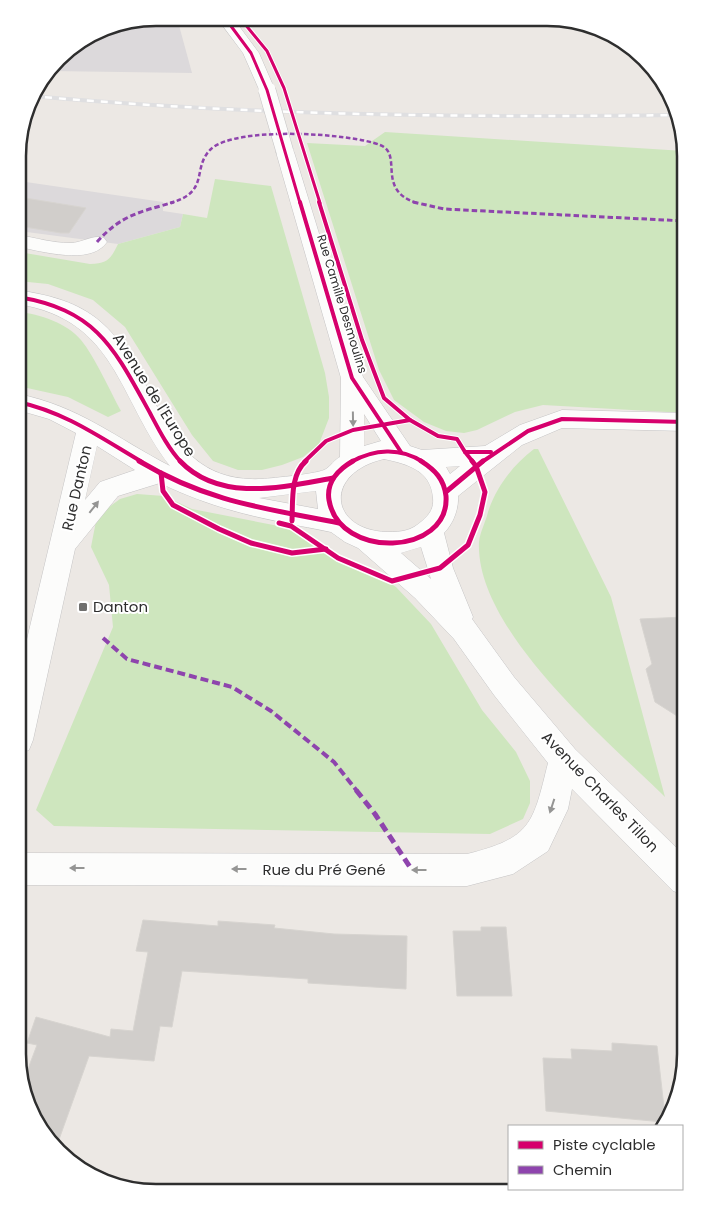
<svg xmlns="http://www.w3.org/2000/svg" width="703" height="1210" font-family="Poppins,sans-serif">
<rect width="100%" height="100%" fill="#ece8e4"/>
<g fill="#dcd9db">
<path d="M 156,18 L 177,18 L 192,73 L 50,71 L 65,52 L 103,28 Z"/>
<path d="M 19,181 L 163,202 L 163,211 L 183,214 L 180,227 L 118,244 L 19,231 Z"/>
</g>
<g fill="#cee6be">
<path d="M 385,132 L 684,151 L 685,413 L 543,405 L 515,412 L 477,430 L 464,433 L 446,431 L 424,422 L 394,400 L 379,370 L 307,143 L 365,146 Z"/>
<path d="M 215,179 L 271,186 L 325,373 L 329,397 L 329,418 L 319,444 L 303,457 L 282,465 L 262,470 L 238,470 L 213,461 L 192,435 L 125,327 L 93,300 L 48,284 L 18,281 L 19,252 L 90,264 C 108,263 110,260 118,244 L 180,227 L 183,214 L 207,218 Z"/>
<path d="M 18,312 C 40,314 67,323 81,340 C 95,357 110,391 121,411 L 108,417 L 68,397 L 18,386 Z"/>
<path d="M 534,449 L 538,449 L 611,597 L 665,797 C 606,739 475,630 479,542 C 480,532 486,521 488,512 C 496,487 513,465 534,449 Z"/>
<path d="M 137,494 L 164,496 L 192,509 L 294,529 L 338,558 L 370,570 L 396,587 L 431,624 L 482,710 L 516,752 L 530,781 L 530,803 L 523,819 L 490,834 L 54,826 L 36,810 L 113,627 L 109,585 L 91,547 L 97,516 L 120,499 Z"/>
</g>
<g fill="#d1cecb" stroke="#d7d4d0">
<path d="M 19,197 L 86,208 L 69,233 L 61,233 L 19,226 Z"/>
<path d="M 685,617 L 685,721 L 655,702 L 646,669 L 652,664 L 640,619 Z"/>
<path d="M 143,920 L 218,926 L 218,921 L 275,925 L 274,928 L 334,934 L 407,936 L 406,989 L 308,983 L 308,979 L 182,971 L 172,1027 L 160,1026 L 154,1061 L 89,1056 L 57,1145 L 28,1107 L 23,1082 L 37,1045 L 27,1043 L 36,1017 L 110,1037 L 111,1029 L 133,1031 L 148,952 L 136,951 Z"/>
<path d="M 481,927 L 506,927 L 512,996 L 457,996 L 453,931 L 481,931 Z"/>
<path d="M 612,1043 L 657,1046 L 665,1116 L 663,1122 L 546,1111 L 543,1058 L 572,1059 L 571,1049 L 612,1051 Z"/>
</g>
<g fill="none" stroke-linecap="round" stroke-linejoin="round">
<g stroke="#c5c4c5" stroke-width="1">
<g id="minor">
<path d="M 217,18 L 233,18 L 259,53 L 275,90 L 273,94 L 261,94 L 243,53 Z"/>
<path d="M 285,147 L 291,148 L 294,152 L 363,377 L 410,446 L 422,450 L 485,446 L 520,425 L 562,410 L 685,413 L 685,431 L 562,428 L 522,445 L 458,496 C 459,509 453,524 444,533 L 453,568 L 473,617 L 472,619 L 514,677 L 575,749 L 685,856 L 685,895 L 673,891 L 572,789 L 568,809 L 548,851 L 513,874 L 467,886 L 18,885 L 18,853 L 467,854 C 532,838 533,823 548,763 L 494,695 L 454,639 L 415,598 L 358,548 L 345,542 L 331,532 C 266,519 220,512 160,483 L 118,496 L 75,549 L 33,740 L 29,750 L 18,754 L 18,677 L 76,433 L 49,419 L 18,410 L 18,394 C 79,406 116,438 170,466 C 118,399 117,320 18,304 L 18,290 C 47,295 72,300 96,318 C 163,370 156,484 262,479 C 273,478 319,474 326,469 C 331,466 334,460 340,457 L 341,378 L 276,152 L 279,148 ZM 364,414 L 381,441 L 364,446 ZM 97,446 L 135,470 L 100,482 L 85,500 ZM 384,459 C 407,464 431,470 433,498 C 434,508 430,514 422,521 C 411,531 402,532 387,532 C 329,530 323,473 384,459 ZM 460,466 L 450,474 L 446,467 ZM 316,491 L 318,509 L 259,498 ZM 421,547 L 431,579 L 401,553 Z"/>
<path d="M 19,235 C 36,238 53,243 70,243 C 83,243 92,234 104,238 L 107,242 C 91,266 41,251 19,247 Z"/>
</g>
</g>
<use href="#minor" fill="#fcfcfb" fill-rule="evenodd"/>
<g stroke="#dfdfe1" stroke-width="4">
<path id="rail" d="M 31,96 C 246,115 461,118 677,115"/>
</g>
<use href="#rail" stroke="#fff" stroke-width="2.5" stroke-dasharray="7" stroke-linecap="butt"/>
<g stroke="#c5c4c5" stroke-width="18" stroke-linecap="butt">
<path id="minor-bridge" d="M 267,90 L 285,152"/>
</g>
<use href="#minor-bridge" stroke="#fcfcfb" stroke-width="17"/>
<path stroke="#8e44ad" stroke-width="2.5" stroke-dasharray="4.5 2.5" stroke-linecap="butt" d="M 170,203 C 211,192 191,168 211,149 C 236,126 350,133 380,145 C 404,154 375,190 417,203"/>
<g stroke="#8e44ad" stroke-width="3" stroke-dasharray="5.5 3" stroke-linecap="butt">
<path d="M 413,202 L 444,209 L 685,221"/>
<path d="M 97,242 C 122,214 141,212 174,202"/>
</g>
<path stroke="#8e44ad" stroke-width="4" stroke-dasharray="8 4" stroke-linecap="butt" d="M 103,638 L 127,659 L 232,687 L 271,711 L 334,762 L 357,791"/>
<path stroke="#8e44ad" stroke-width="5" stroke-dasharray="9 5" stroke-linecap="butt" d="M 356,790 L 375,814 L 412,870"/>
<g stroke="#fff" stroke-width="5">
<g id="cycleway-far2">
<path d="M 225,18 L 251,53 L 267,90 L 300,203"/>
<path d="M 240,18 L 267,51 L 284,88 L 320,203"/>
</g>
</g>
<g stroke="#fff" stroke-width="6">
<g id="cycleway-far1">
<path d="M 300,202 L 352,378 L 401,452"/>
<path d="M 319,202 L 362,340 L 384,398 L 410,420"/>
<path d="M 18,297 C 97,310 114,348 150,413 C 159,430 168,448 181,462"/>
<path d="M 18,402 C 65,412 101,438 142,462"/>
<path d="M 465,452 L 473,462"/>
<path d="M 304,462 L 326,441 L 353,430 L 410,420 L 438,436 L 457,439 L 465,452 L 491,452"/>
<path d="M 351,462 C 374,449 400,447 423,462"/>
<path d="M 482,462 L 528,431 L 562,419 L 685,422"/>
</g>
</g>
<g stroke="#fff" stroke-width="8">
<g id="cycleway">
<path d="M 139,461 C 208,502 263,508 339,523"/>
<path d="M 180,461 C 220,503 283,487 333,478"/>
<path d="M 353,461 C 339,469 326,482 329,500 C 339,560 450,556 446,496 C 444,479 435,470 421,461"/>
<path d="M 161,473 L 163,491 L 173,505 L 219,529 L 251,543 L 292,553 L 326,549"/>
<path d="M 447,491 L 483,461"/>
<path d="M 292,521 C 293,501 290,475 306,461"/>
<path d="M 279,523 L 291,526 L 338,558 L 392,581 L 440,568 L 468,545 L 480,515 L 485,492 L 476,466 L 472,461"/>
</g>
</g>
<use href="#cycleway-far2" stroke="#d6006c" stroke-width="3"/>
<use href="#cycleway-far1" stroke="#d6006c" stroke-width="4"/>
<use href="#cycleway" stroke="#d6006c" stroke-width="5"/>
</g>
<defs><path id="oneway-solid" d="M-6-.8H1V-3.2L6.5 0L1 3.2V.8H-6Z" transform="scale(1.25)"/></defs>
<g fill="#959594">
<use href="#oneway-solid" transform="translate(353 419) rotate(89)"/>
<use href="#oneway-solid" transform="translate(94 507) rotate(-52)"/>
<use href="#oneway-solid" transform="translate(552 806) rotate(108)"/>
<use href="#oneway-solid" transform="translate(77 868) rotate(-180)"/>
<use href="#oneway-solid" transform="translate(239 869) rotate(-180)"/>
<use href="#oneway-solid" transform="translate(419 870) rotate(-180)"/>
</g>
<rect fill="#706f6e" stroke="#fff" stroke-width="2" x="78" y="602" width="10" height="10" rx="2.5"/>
<g text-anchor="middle" stroke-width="4" stroke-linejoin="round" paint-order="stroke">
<g font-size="12" fill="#2e2e2e" stroke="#fff">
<text transform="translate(342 304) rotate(73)" y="4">Rue Camille Desmoulins</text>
</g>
<g font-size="15" fill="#2e2e2e" stroke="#fff">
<text transform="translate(154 395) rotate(58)" y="5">Avenue de l'Europe</text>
<text transform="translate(77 488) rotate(-77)" y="5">Rue Danton</text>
<text transform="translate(600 792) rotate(46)" y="5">Avenue Charles Tillon</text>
<text x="324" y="875">Rue du Pré Gené</text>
</g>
<g font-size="15" fill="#2e2e2e" stroke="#fff" text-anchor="start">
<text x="93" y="612">Danton</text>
</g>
</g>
<path d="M0 0H703V1210H0ZM156 26H547A130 130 0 0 1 677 156V1054A130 130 0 0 1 547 1184H156A130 130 0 0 1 26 1054V156A130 130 0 0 1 156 26Z" fill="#fff" fill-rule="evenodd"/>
<path fill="none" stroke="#2e2e2e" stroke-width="2.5" d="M156 26H547A130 130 0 0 1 677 156V1054A130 130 0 0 1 547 1184H156A130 130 0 0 1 26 1054V156A130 130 0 0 1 156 26Z"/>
<rect x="508" y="1125" width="175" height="65" fill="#ffffff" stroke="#ababab"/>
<rect x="518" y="1141" width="25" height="8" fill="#d6006c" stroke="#ababab"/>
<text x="553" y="1150" font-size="15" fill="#2e2e2e">Piste cyclable</text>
<rect x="518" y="1166" width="25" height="8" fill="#8e44ad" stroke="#ababab"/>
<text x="553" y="1175" font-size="15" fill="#2e2e2e">Chemin</text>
</svg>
